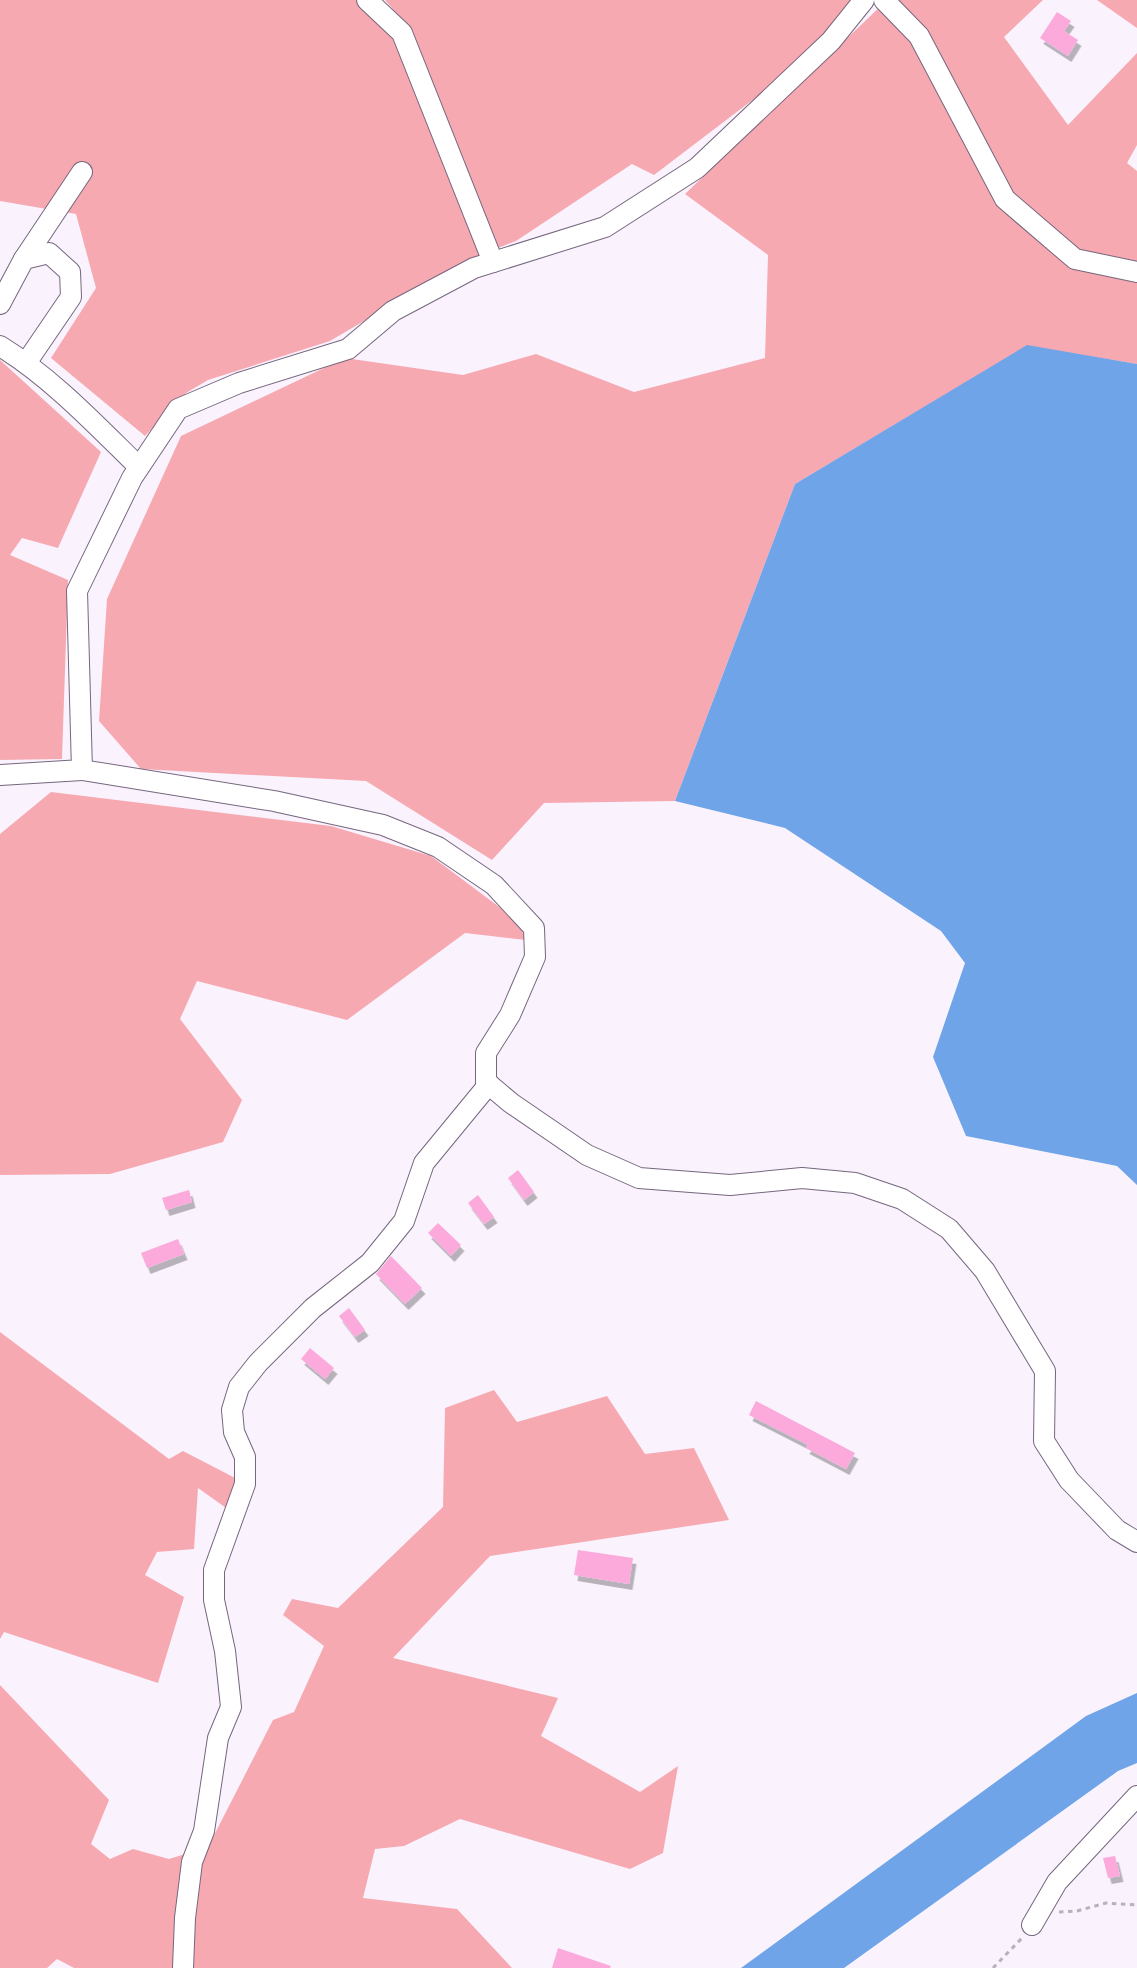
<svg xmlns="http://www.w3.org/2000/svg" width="1137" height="1968" font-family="Karla,sans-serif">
<defs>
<filter id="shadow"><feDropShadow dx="3.5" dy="6" stdDeviation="0" flood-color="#0004"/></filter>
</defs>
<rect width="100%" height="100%" fill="#faf3fe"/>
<g fill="#f7a9b1">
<path d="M 0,0 L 358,0 L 404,48 L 481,255 L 459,265 L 330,341 L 208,380 L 186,393 L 145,436 L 51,358 L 96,288 L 76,214 L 0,201 Z"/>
<path d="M 385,0 L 855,0 L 800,64 L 654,175 L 632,164 L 516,241 L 498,248 L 404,22 Z"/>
<path d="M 887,0 L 1043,0 L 1004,37 L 1068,125 L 1137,53 L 1137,145 L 1127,163 L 1137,171 L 1137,364 L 1027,346 L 795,484 L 675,801 L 544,803 L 492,860 L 366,781 L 141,769 L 99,721 L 107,599 L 181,436 L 345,358 L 463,375 L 536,354 L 634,392 L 765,358 L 768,255 L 685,194 Z"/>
<path d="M 1097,0 L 1137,0 L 1137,28 Z"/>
<path d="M 0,360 L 101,452 L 58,548 L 22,538 L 10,555 L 68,580 L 62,759 L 0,760 Z"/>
<path d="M 51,792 L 331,826 L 431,856 L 518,921 L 526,940 L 465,933 L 347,1020 L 197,981 L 180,1019 L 242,1100 L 223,1142 L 110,1174 L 0,1175 L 0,834 Z"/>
<path d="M 0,1332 L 169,1459 L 183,1451 L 239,1480 L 229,1510 L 198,1488 L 194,1549 L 157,1552 L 145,1575 L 184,1597 L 158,1683 L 4,1632 L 0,1639 Z"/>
<path d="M 494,1390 L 517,1422 L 607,1396 L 645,1454 L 694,1448 L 729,1520 L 490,1556 L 393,1658 L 558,1698 L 541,1736 L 640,1792 L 678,1766 L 663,1853 L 630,1869 L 460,1819 L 404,1846 L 375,1849 L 363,1898 L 457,1909 L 512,1968 L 74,1968 L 57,1959 L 47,1968 L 0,1968 L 0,1685 L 109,1800 L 91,1844 L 110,1859 L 133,1849 L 169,1859 L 208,1847 L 273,1720 L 294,1712 L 324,1646 L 283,1615 L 292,1599 L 338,1608 L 443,1507 L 445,1408 Z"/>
</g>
<g fill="#6fa4e8">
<path d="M 1027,345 L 1137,364 L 1137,1185 L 1117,1166 L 966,1136 L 933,1057 L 965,963 L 941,931 L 785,828 L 675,801 L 795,484 Z"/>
<path d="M 1137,1693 L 1137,1763 L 1118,1771 L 844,1968 L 741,1968 L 1086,1716 Z"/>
</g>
<g fill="#fca9db" filter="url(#shadow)">
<path d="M 1057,12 L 1071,21 L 1064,31 L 1078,40 L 1068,56 L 1040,38 Z"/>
<path d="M 518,1170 L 534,1192 L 524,1200 L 508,1178 Z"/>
<path d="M 189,1190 L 192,1202 L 166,1210 L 162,1198 Z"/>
<path d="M 478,1195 L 494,1217 L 484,1224 L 468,1203 Z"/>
<path d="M 438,1223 L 461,1245 L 451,1256 L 428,1233 Z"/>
<path d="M 178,1239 L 184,1254 L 147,1268 L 141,1253 Z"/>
<path d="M 391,1256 L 422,1288 L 405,1304 L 376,1274 Z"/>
<path d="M 349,1308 L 365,1330 L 355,1337 L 339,1316 Z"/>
<path d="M 310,1348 L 334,1368 L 325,1379 L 301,1359 Z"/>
<path d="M 756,1401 L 855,1453 L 846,1469 L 806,1448 L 808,1445 L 749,1415 Z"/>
<path d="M 578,1550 L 633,1558 L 629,1584 L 574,1575 Z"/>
<path d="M 1115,1856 L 1120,1876 L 1108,1878 L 1103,1858 Z"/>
<path d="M 558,1948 L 611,1966 L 610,1968 L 552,1968 Z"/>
</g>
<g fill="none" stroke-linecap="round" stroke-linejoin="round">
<g stroke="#76667e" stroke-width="22">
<g id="minor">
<path d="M 367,0 L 402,33 L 493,262"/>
<path d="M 884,0 L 919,36 L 1005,199 L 1075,259 L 1137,272"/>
<path d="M 24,259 L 82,172"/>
<path d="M 0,304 L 24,259 L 49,253 L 70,272 L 71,297 L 26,363"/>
<path d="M 0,346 C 52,378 95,424 139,467"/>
<path d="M 82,770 L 274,801 L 383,825 L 438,847 L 494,885 L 534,928 L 535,957 L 510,1015 L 486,1053 L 486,1082 L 511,1103 L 587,1155 L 639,1178 L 730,1185 L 802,1178 L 855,1183 L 902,1199 L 949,1229 L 985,1271 L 1045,1371 L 1044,1441 L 1069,1480 L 1117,1530 L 1137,1542"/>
<path d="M 0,775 L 82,770 L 77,591 L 132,478 L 178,409 L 239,383 L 348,349 L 393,311 L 474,268 L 605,227 L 697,168 L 831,41 L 864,0"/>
<path d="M 1032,1925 L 1057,1882 L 1137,1796"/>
<path d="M 183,1968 L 185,1918 L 192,1862 L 204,1831 L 218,1738 L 231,1707 L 225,1651 L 214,1600 L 214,1570 L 245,1484 L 245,1457 L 234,1432 L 232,1410 L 239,1387 L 258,1363 L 313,1308 L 370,1263 L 404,1221 L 424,1163 L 489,1084"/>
</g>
</g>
<g stroke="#b9b2bd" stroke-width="3" stroke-dasharray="4.5 4.5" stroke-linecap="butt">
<path d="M 1059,1912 L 1077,1911 L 1106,1903 L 1137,1905"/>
<path d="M 993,1968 L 1023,1937"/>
</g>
<use href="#minor" stroke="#fff" stroke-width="20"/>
</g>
</svg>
